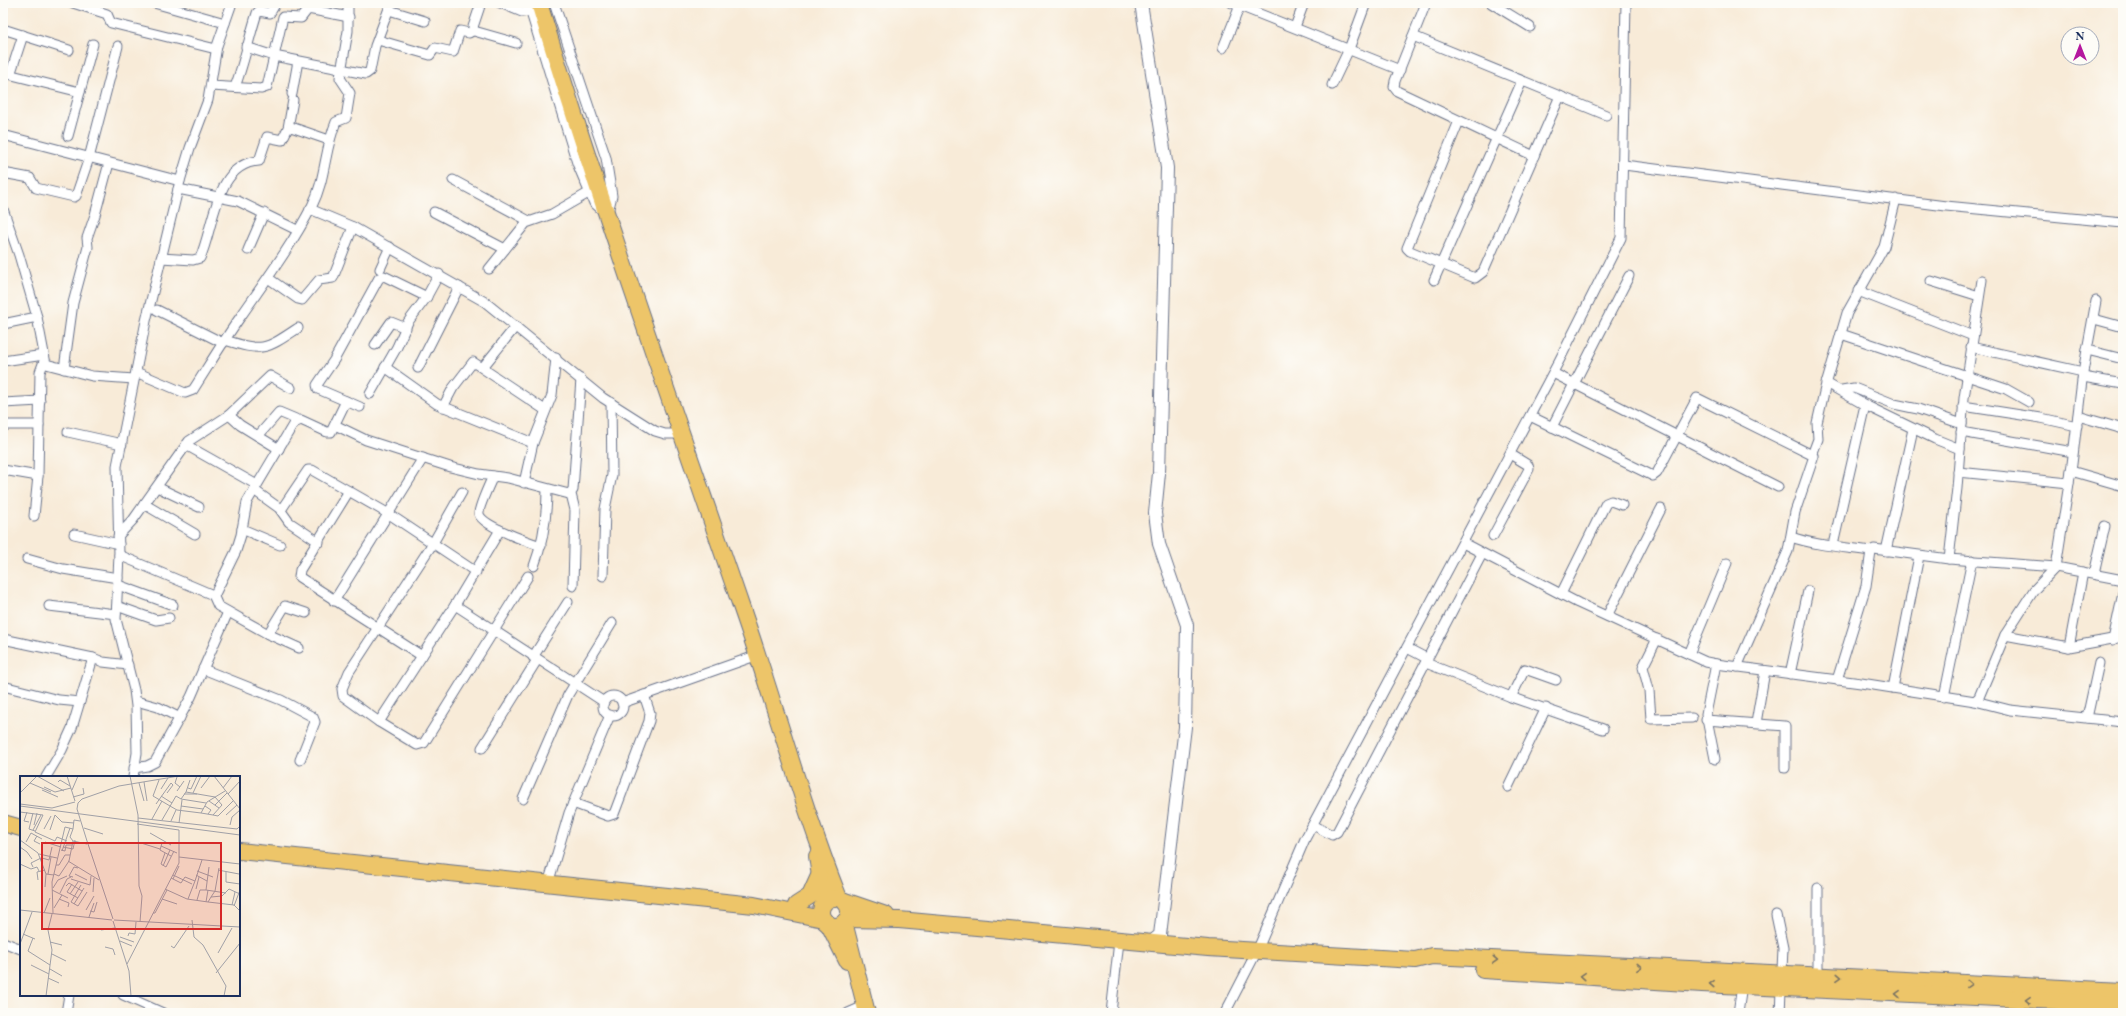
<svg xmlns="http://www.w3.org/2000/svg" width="2126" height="1016" font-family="'EB Garamond',serif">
<rect width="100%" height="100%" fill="#fdfcf7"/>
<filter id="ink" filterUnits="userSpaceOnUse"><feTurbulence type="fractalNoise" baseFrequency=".025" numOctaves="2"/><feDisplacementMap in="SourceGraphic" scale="8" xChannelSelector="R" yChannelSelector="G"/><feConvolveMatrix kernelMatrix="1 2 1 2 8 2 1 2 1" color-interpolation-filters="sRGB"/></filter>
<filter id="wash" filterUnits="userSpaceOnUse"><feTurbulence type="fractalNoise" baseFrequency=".012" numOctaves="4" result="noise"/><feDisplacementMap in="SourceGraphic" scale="16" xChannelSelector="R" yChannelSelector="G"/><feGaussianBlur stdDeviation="0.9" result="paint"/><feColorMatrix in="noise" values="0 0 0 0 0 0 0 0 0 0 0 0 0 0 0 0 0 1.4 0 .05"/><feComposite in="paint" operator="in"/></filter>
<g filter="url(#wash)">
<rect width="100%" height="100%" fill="#f8ebd8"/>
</g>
<g filter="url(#ink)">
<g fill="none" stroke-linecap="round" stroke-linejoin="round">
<g stroke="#687189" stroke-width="11">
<g id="minor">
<path d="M 73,3 L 107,14 L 111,23 L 216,49"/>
<path d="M 154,3 L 225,23"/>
<path d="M 481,3 L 473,27 L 474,31 L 516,43"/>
<path d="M 500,3 L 522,12 L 530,11"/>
<path d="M 528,3 L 577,163 L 594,203 L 603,211"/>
<path d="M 554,3 L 606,158 L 612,196 L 608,212"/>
<path d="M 1232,3 L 1400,70"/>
<path d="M 1426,3 L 1395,81 L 1394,87 L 1397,91 L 1534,156"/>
<path d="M 1491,3 L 1530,27"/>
<path d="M 389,10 L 425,21"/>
<path d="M 1295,27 L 1304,3"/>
<path d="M 3,29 L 69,50"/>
<path d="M 23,35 L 11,72 L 12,75 L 80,92"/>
<path d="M 1413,36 L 1606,115"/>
<path d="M 378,40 L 430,55 L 435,48 L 453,52 L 460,31 L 469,33 L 474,30"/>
<path d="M 246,47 L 274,56 L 366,74 L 370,71 L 375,46 L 391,3"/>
<path d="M 1223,48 L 1241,3"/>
<path d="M 1332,85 L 1349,49 L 1366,3"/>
<path d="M 211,86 L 261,89 L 267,87 L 283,17 L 301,18 L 308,9 L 349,17"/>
<path d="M 235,87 C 244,63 249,38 257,13 L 259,11 L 270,13 L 276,3"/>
<path d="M 292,94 L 298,61"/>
<path d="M 1459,121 L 1407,248 L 1410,251 L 1475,278 L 1483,272 L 1560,96"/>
<path d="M 288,128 L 293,100"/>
<path d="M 3,135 L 180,181"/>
<path d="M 68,136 L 93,44"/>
<path d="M 1624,165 L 1946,206 L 2123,223"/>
<path d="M 3,173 L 30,178 L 36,188 L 74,197 L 76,196 L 89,158 L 118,46"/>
<path d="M 453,180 L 529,221"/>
<path d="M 178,189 L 238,201 L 297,230"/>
<path d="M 3,209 L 19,255 L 37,317 L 46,364 L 92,376 L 134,379"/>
<path d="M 310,209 L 353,227 L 485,302 L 603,398 L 655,431 L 665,434 L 682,434"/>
<path d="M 434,212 L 505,249"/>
<path d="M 248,250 L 264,213"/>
<path d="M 161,258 L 193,260 L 200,258 C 214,228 215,163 259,161 L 267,137 L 282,140 L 288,128 L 291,127 L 329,140"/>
<path d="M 380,269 L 390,247"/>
<path d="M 489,269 L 526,223 L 552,214 L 590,192"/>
<path d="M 268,278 L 298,299 L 302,300 L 319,280 L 333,278 L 353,227"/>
<path d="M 1434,280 L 1522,81"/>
<path d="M 1982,280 L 1964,398 L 1957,488 L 1949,559 L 2056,567 L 2123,580"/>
<path d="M 1931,281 L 1979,296"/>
<path d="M 1858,291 L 1973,336"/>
<path d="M 2096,301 L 2083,372 L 2072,464 L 2056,567 L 2034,590 L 2005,635 L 2069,647 L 2123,637"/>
<path d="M 157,310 L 223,343"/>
<path d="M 2094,319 L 2123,327"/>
<path d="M 3,324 L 37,317"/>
<path d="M 1841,334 L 2006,389 L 2029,402"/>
<path d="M 225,340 C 263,352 265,350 298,328"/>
<path d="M 375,345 L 391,322 L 406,328"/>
<path d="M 1971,347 L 2083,372"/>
<path d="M 2087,350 L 2123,359"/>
<path d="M 3,361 L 44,355"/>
<path d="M 385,367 L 437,404 L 533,443"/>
<path d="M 483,367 L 516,326"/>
<path d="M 418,368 L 459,287"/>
<path d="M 64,369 L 73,303 L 88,247 L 87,238 L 95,215 L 109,163"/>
<path d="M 136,372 L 185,393 L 193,390 C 209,365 224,340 241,316 C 266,280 292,245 312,206 C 326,178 324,151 336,122 L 346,118 L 350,93 L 340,78 L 348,31 L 348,3"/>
<path d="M 1553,373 L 1778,487"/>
<path d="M 2083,377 L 2123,384"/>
<path d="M 1826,383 L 1865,405 L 1935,439 L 1960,449"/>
<path d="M 1842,390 L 1854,388 L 1894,404 L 1918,409 L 1962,424"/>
<path d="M 370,394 L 397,347 L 408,322 L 426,298 L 439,274"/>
<path d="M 3,403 L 40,401"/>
<path d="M 1963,406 L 2041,418 L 2077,426"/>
<path d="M 360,407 L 318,389 L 317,385 L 334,360 L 379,278 L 384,276 L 427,297"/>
<path d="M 443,407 L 453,388 L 473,362 L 545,410"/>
<path d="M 229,415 L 240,425 L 279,449"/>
<path d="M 1530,416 L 1653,476 L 1657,473 L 1697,398 L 1814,456 L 1795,512 L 1788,551 L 1737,667"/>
<path d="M 2078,416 L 2123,429"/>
<path d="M 3,425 L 39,425"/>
<path d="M 335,425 L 366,440 L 450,467 L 479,474 L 508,478 L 569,494 L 573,490 L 581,379"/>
<path d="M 1552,427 L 1629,276"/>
<path d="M 68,432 L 122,444"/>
<path d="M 1961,432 L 2073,452"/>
<path d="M 258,436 L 279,412 L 298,420"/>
<path d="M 186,445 L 257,485"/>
<path d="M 1812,455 L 1818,439 L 1817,423 L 1825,388 L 1847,313 L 1884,247 L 1896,199"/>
<path d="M 3,470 L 38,476"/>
<path d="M 2071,471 L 2123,486"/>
<path d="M 1958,472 L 2069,483"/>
<path d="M 493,476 C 490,483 478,508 479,514 C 482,526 529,542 541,546"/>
<path d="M 524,483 L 533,443 L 552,395 L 556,358"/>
<path d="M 157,487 L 199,507"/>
<path d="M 254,490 L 279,508 L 289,522 L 319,542"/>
<path d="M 349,491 L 300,570 L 299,577 L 422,656"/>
<path d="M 462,492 L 433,543 L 349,672 L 342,689 L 343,696 L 379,722 L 417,745 L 424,743 L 528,576"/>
<path d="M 571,494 L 575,510 L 573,586"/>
<path d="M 144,504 L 195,534"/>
<path d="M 281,510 L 308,470 L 312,470 L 389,514 L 476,572"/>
<path d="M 34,516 L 38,476 L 40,372 L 44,361"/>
<path d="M 242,529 L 280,545"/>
<path d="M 74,534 L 119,544"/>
<path d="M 118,536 L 133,520 L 189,441 L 229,415 L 270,376 L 291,388"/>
<path d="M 1493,536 L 1529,469 L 1528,465 L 1510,454"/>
<path d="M 1791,537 C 1817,546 1844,547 1871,551"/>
<path d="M 1463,543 L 1578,603 L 1706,662 L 1716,664 L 1861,683 L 1975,701 L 1979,697 L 2005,635"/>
<path d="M 1833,545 L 1865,405"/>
<path d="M 1886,551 L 1913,429"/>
<path d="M 119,555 L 213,595 L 218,606 L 268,634 L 299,648"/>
<path d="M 27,559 L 63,569 L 118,578"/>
<path d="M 534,566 C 544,540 547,516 547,489"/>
<path d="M 2094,574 L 2105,526"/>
<path d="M 603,576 L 605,509 L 612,475 L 611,402"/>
<path d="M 118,585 L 173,605"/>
<path d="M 1561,594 L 1606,503 L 1611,501 L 1622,505"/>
<path d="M 214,596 L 236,551 L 241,535 L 247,502 L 294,423 L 301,420 L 327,432 L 331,432 L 346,401"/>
<path d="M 334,601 L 423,458"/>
<path d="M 455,605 L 604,702"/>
<path d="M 49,606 L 116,614"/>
<path d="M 117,606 L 156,620 L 169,618"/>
<path d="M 1607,616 L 1661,509"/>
<path d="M 268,634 L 285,606 L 306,613"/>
<path d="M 3,639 L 93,658 L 103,662 L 128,665"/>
<path d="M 1657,639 L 1643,667 L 1649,690 L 1651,719 L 1692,718"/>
<path d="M 2113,640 L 2123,593"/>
<path d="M 2069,647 L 2083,572"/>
<path d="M 1407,648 L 1428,659"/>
<path d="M 1689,654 L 1727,563"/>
<path d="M 533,657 L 568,602"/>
<path d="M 1426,663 L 1511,697 L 1603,729"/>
<path d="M 203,669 L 281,700 L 313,717 L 315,722 L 300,760"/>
<path d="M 1790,674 L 1808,591"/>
<path d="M 1837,680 L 1866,586 L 1871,551 L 1874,549 L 1949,559"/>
<path d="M 3,686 L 59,700 L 80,702"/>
<path d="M 1893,688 L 1919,556"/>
<circle cx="613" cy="706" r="10"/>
<path d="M 1511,697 L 1525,669 L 1556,680"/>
<path d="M 1944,697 L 1972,560"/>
<path d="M 136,701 L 158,707 L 180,718"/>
<path d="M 1975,701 L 2010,710 L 2123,722"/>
<path d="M 622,703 L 758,655"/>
<path d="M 2087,718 L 2099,663"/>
<path d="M 1706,720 L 1785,726 L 1785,768"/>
<path d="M 379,722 L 455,605 L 500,530"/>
<path d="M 1756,723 L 1765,671"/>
<path d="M 482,748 L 537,660"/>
<path d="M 1715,759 L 1706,714 L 1716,664"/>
<path d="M 134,768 L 147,766 L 155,762 L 191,697 L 228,612"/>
<path d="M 46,777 L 62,750 L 72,728 L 93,658"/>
<path d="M 133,777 L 137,753 L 136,706 L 134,690 L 116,619 L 119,555 L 117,466 L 146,321 L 180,181 L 190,148 L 208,100 L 217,46 L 232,3"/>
<path d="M 1508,787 L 1546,708"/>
<path d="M 523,799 L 568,695 L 612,623"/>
<path d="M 573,803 L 608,816 L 614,814 L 649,721 L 650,713 L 644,695"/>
<path d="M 1313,825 L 1332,835 L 1337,832 L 1482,554"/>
<path d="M 548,884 L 569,813 L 610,715"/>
<path d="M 1818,888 L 1818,976"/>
<path d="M 1776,915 L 1783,948 L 1780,1013"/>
<path d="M 3,942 L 21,949"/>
<path d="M 123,995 L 163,1013"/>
<path d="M 66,1013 L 69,995"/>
<path d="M 848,1013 L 864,1006"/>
<path d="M 1111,1013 L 1119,941"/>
<path d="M 1225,1013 L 1257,951 L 1305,839 L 1559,361 L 1621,238 L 1626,3"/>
<path d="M 1738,1013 L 1742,986"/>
</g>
</g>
<g stroke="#687189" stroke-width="14">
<path id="tertiary" d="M 1141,3 L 1167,168 L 1159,473 L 1155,513 L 1159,544 L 1187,625 L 1185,727 L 1160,935 L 1149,944"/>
</g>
<g stroke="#687189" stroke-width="18">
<g id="trunk">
<path d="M 539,3 C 601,206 672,405 741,606 C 775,703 801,803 839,898"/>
<path d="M 3,823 L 21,828"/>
<path d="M 239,851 L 754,905 L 823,919"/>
<path d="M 817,856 L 824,903"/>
<circle cx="835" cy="912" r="14"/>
<path d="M 842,900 L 886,915"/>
<path d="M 796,905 L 810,896 L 819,876"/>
<path d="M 847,919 L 899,920 L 1208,948 L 1415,960 L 1432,956 L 2123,991"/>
<path d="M 844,922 L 867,1013"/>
<path d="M 828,923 L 847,961"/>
<path d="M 1483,970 L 1702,984 L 2123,1004"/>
</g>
</g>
<use href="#minor" stroke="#fff" stroke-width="9"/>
<use href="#tertiary" stroke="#fff" stroke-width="12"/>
<use href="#trunk" stroke="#edc569" stroke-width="16"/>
</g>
<defs><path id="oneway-chevron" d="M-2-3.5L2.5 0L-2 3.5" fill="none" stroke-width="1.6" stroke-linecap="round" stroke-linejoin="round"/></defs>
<g stroke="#797263">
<use href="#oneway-chevron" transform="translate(1495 960) rotate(3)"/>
<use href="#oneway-chevron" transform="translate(1639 967) rotate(3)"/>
<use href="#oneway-chevron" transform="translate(1583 976) rotate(-176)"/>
<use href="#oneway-chevron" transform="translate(1839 977) rotate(3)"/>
<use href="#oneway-chevron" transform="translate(1712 984) rotate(-177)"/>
<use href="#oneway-chevron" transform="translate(1969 984) rotate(3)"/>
<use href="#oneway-chevron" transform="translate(1898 994) rotate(-177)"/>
<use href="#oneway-chevron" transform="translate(2028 1000) rotate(-177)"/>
</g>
</g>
<g transform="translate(20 776)">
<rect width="220" height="220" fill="#f8ebd8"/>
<path fill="none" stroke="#a0a0a7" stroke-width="1" d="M 47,0 L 55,25M 110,0 L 118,39 L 119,110 L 122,120 L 120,146M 194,0 L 220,33M 157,1 L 155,7 L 160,11M 139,4 L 133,20 L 150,30M 38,6 L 40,4 L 50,10M 124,6 L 127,25M 10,7 L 31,16M 119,7 L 124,25M 24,11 L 35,16 L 51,12M 168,12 L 171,13 L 177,0M 181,12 L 190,0M 203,12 L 212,0M 141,13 L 148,2M 22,14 L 38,21M 52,14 L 58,0M 157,15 L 164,5M 166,16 L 195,21M 0,17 L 17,0 L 44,15M 173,17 L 181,0M 164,18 L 177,18M 208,18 L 220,5M 141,20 L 152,27M 53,21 L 64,18 L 63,12M 161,23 L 186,27M 189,25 L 199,32M 0,28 L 32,32 L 55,26M 136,28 L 151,7 L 153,9 L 147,17M 195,29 L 207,17M 0,30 L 220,59M 150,30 L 157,34 L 181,37 L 187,26 L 205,15M 161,30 L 183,33M 185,30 L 191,34 L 188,38M 0,36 L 23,39 L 15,56 L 35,65 L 37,61 L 47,65M 7,36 L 4,45 L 9,46M 13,37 L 9,53 L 15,55M 181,37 L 193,39 L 202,29 L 195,21M 193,39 L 198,40 L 213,25M 206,39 L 217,29M 118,42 L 217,53 L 220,50M 132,43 L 142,25M 142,44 L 156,20 L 161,23 L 166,16 L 170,4M 151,45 L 156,34M 159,47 L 162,24M 14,49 L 17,37M 210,49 L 212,41 L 220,34M 64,52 L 83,58M 24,53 L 31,40M 53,53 L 50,61 L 53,65M 13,54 L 21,39M 30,54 L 35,39 L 42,46 L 54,47M 130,57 L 151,69M 17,60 L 14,65 L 20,68M 0,64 L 18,77 L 26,98 L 34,99M 6,66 L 11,57 L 22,63M 25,66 L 41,71M 118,66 L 140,73M 142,67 L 140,74 L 151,80M 141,70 L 157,77M 0,71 L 7,76 L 12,83M 43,71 L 53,73 L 55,64M 41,74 L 45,75 L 46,69 L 52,69M 42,75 L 50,52M 145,77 L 141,88 L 146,91 L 154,75M 19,78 L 37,82M 159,81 L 220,88M 22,82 L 29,84 L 32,71M 48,85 L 79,104M 0,88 L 11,93 L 17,91 L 19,95M 36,89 L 39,89 L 45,79 L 50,79M 143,90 L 150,74M 13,91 L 11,87 L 21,82M 189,91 L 186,114 L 206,117M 199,92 L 195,115 L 191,121 L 202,120 L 209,113 L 220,118M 198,94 L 219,98M 177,95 L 193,101M 206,96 L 206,106 L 220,108M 28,98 L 31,81M 34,98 L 39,100 L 49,85 L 53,65 L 67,68M 55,98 L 67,104M 153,99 L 172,108M 176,99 L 187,105M 53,101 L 49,100 L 54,91 L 58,92M 151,102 L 161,107 L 165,101 L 175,105 L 168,123M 51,103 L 70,109 L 71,100M 153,103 L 159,90M 18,104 L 17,96 L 25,94M 175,105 L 182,84M 52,108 L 47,116 L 58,122M 61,109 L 51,126 L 58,130 L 67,116M 46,110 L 49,107 L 62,115M 25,111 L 26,98M 33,112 L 38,104 L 47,100M 145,113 L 167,123 L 188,126 L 191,121M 176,113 L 179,101M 32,114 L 48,122M 73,116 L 74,102M 40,117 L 47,103 L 51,101M 50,118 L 58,106M 39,123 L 49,127 L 48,131M 142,123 L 157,128M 177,124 L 180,114 L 186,114M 186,126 L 188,114M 188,126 L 214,129 L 220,135M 54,128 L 64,112M 212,129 L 215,116M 214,130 L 220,114M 34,132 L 42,119M 0,134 L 92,144M 66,134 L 74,120M 70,135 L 74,136 L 77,126M 24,137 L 30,122M 33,137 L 32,106 L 45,51 L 53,53 L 54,44 L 60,45M 133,137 L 135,137 L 147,114M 69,141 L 74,127M 93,143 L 67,65 L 57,33 L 58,27 L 62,23 L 99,10 L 159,0M 94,144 L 220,151M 172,144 L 174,161 L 183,169 L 206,210 L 204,220M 93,145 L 109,195 L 111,220M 81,154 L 95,152M 3,158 L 15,163M 108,160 L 109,157 L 115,158 L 116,146M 100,161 L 114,166M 13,162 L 8,175 L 30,189M 100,165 L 112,170M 30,166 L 42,169M 0,168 L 12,136M 151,170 L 154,172 L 169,150M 85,171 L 93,173 L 95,179M 198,177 L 212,152M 32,178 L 46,185M 107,188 L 159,87 L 159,54 L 117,48M 11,189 L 29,198M 30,193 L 42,200M 196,197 L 220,167M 28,202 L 39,207M 26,220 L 32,174 L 28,154 L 32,138"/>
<path fill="#d62828" fill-opacity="0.15" stroke="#d62828" stroke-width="2" d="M 22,67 L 201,67 L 201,153 L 22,153 Z"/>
<rect width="220" height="220" fill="none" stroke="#1b2f5e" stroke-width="2"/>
</g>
<rect width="2126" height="1016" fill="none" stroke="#fdfcf7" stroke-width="16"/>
<g transform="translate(2080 46)"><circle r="19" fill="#fdfcf7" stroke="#a3aaba"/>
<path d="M0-3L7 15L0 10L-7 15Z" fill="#b5179e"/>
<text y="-6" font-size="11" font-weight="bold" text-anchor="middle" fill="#1b2f5e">N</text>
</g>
</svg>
